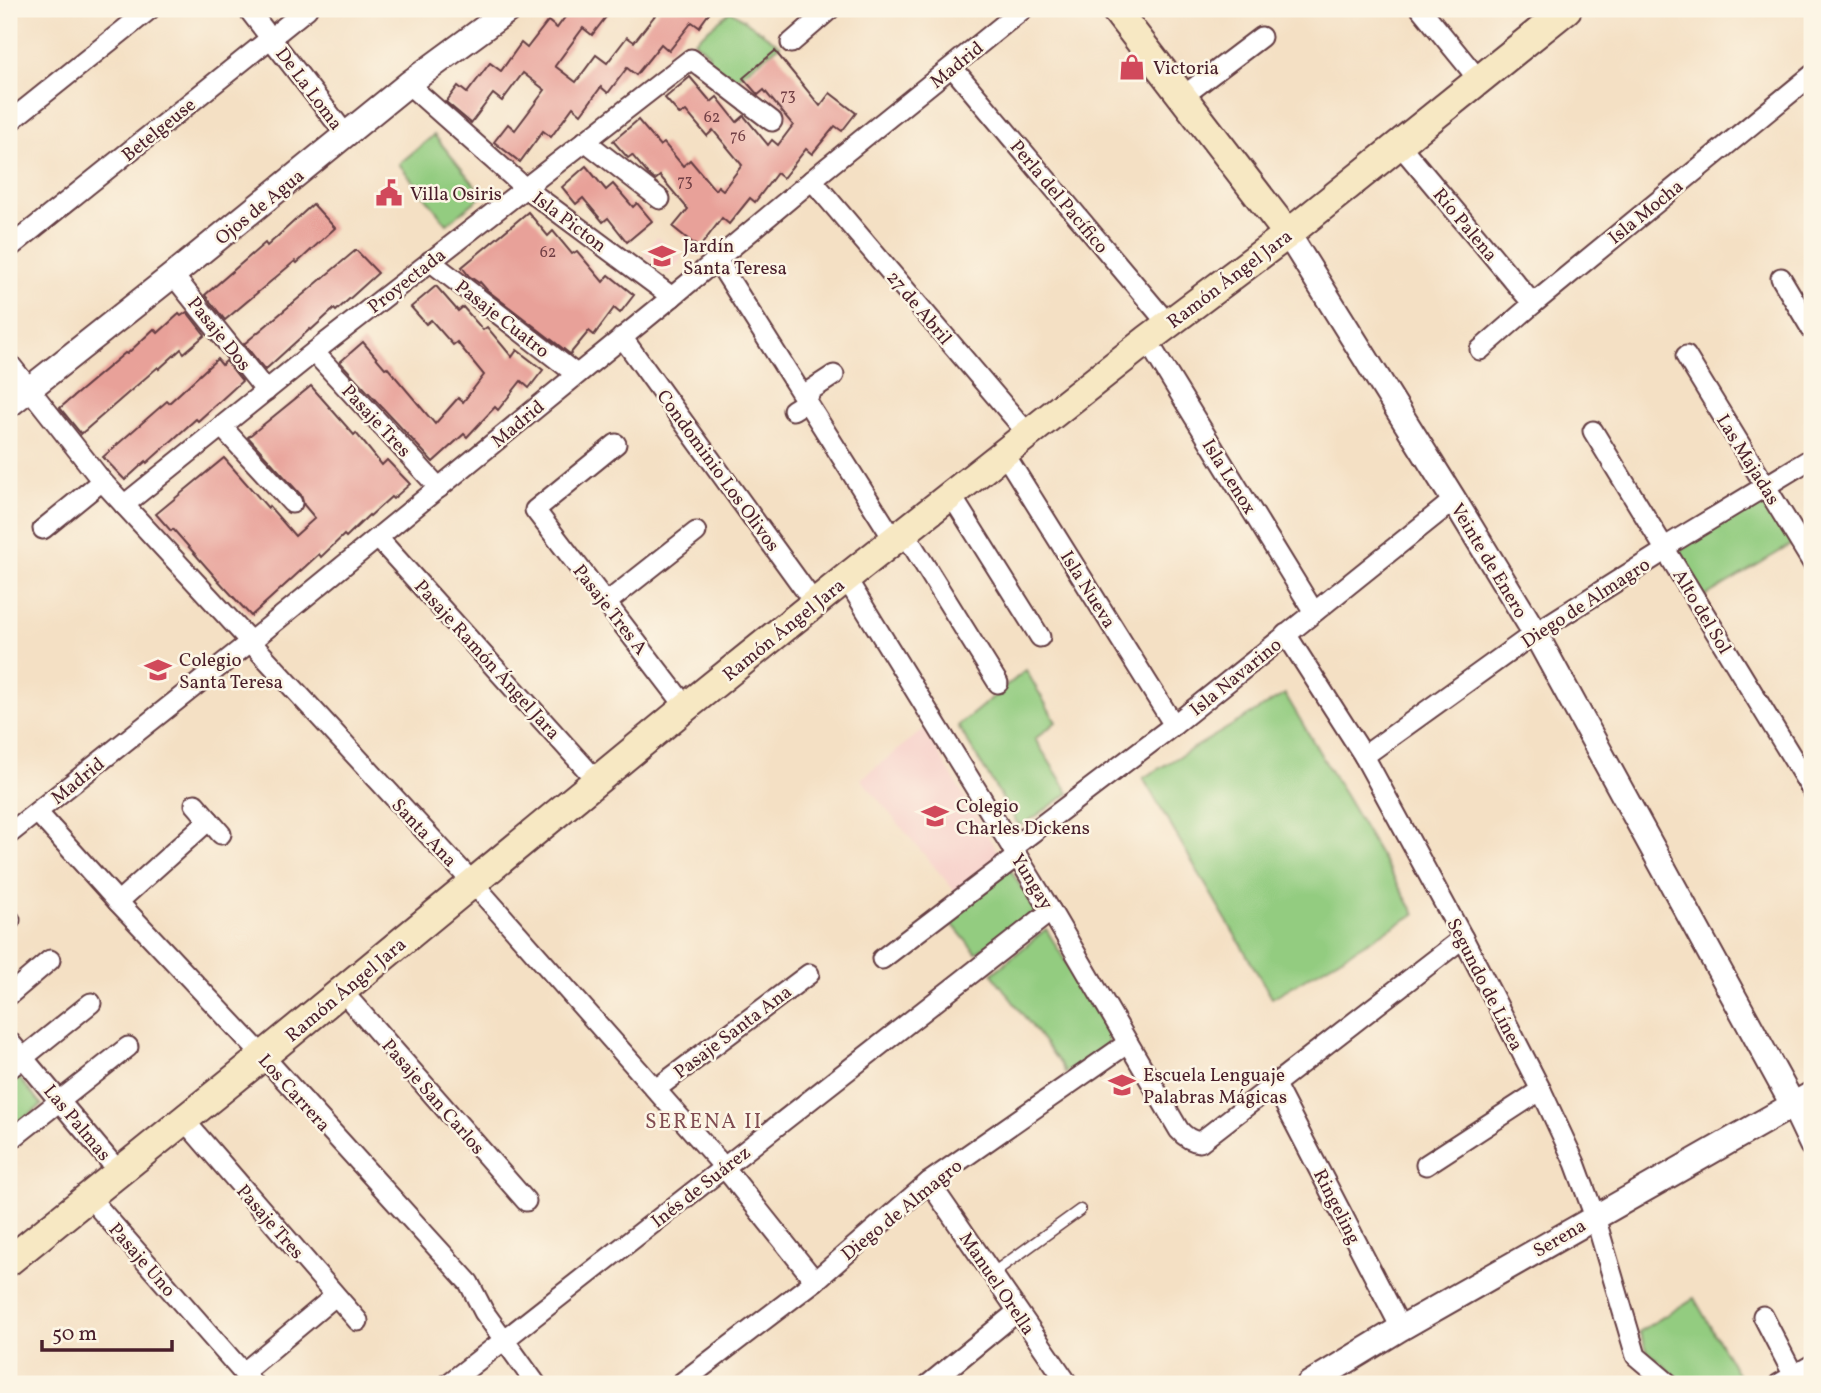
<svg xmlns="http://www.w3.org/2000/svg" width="1821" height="1393" font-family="Vollkorn,serif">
<rect width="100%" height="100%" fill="#fcf5e5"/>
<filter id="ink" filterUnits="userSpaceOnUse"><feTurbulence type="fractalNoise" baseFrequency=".0143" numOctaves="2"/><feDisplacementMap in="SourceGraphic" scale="14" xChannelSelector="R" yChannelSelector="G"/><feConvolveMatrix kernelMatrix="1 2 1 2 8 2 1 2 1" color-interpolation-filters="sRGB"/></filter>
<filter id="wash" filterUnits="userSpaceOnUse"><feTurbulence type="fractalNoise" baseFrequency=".00686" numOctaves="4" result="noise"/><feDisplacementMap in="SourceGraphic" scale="28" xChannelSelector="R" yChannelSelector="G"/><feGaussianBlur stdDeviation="1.57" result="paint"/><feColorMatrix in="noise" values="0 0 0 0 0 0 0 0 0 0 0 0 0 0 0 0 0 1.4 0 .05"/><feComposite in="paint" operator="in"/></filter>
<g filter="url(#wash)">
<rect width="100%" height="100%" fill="#f4e0c4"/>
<g fill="#f7d0ca">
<path d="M 657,237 L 682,257 L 668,275 L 643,255 Z"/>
<path d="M 924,729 L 999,854 L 996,865 L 958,895 L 861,779 Z"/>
</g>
<g fill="#93cc80" stroke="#6e7656" stroke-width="2">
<path d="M 731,11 L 780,45 L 732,82 L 702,61 L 709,54 L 694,41 Z"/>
<path d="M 434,135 L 483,195 L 447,224 L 399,164 Z"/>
<path d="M 1765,495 L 1794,543 L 1704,597 L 1676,553 Z"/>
<path d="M 1026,670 L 1056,722 L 1035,739 L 1069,793 L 1023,825 L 1018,824 L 958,726 Z"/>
<path d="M 1285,694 L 1415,914 L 1272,998 L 1143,778 Z"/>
<path d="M 1010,869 L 1036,911 L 976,953 L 948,919 Z"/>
<path d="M 1046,929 L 1108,1032 L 1109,1043 L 1065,1073 L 1062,1066 L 992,974 Z"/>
<path d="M 14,1072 L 42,1105 L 9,1130 L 9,1076 Z"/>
<path d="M 1694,1298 L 1743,1384 L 1685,1384 L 1648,1352 L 1639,1332 Z"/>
</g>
<g id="blocks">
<g fill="#e8a199">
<path d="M 571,9 L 612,9 L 592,35 L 583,28 L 555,66 L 576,82 L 596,55 L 607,63 L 627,37 L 634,42 L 660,9 L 712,9 L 699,27 L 692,22 L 669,51 L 661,44 L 636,75 L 627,68 L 608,93 L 601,87 L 581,114 L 573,107 L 551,137 L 543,131 L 520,162 L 494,142 L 508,124 L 515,130 L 545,90 L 523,73 L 502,101 L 493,94 L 471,123 L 446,102 L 458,86 L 467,93 L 490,63 L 501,71 L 521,43 L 527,48 L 548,21 L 557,28 Z"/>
<path d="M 775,51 L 820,106 L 830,93 L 856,113 L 842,131 L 835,126 L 812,154 L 806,149 L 783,178 L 777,173 L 755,202 L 750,198 L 729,224 L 722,218 L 699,248 L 673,227 L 688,209 L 660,176 L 655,180 L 648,174 L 632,155 L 628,158 L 613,141 L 638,120 L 660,146 L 664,143 L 683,166 L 690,160 L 715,190 L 718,186 L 723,190 L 742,165 L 713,130 L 707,136 L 686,111 L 680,115 L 665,98 L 690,77 L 711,102 L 717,97 L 737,122 L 744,116 L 768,145 L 772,140 L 778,145 L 793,125 L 764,90 L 758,95 L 743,78 Z"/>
<path d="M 586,166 L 606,190 L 613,184 L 633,207 L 637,203 L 652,221 L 627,242 L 608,218 L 603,222 L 583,198 L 576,204 L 562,187 Z"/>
<path d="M 313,204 L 335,228 L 297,263 L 295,261 L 225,320 L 205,295 L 265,243 L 267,246 Z"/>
<path d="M 528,212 L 548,236 L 553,231 L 572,254 L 577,251 L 603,282 L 609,275 L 634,295 L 620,313 L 614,308 L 594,335 L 589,331 L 570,354 L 487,290 L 480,282 L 479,283 L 469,276 L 462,267 Z"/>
<path d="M 356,250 L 378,273 L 336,311 L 334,309 L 311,330 L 310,329 L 265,370 L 244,344 Z"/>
<path d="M 436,286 L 458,311 L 463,307 L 483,330 L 487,327 L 512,357 L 517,350 L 543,370 L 529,388 L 521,381 L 498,410 L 495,407 L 467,437 L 464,434 L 433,462 L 340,362 L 363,342 L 385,368 L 387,367 L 435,424 L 458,398 L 463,402 L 484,375 L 457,342 L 453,345 L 431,320 L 426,324 L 411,307 Z"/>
<path d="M 187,312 L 205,335 L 184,353 L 181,349 L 159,369 L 158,367 L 81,434 L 60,408 L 125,353 L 127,354 L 154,329 L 158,333 L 179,314 L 181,316 Z"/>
<path d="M 217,359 L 222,365 L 226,361 L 242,381 L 198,421 L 196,419 L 147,463 L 146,461 L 125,480 L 103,457 L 167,401 L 169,403 Z"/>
<path d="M 311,386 L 354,435 L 356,433 L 382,465 L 387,460 L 410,484 L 393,499 L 391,497 L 370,516 L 369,515 L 346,537 L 344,535 L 321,557 L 319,554 L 251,616 L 216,578 L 173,529 L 171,531 L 156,514 L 224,458 L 268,508 L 269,506 L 295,536 L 315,518 L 304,505 L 301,495 L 248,437 Z"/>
</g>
</g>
</g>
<g filter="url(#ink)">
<use href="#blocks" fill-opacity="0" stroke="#643c42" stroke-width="2"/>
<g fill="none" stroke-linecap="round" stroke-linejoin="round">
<g stroke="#643c42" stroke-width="13">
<path id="service" d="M 993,1273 L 1080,1210"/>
</g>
<g stroke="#643c42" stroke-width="23">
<g id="minor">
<path d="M 248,9 L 346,135"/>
<path d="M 1421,9 L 1479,80"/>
<path d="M 791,43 L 830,9"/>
<path d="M 952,67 L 1168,324"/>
<path d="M 408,84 L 524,187 L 672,297"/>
<path d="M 1182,97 L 1261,37"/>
<path d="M 9,122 L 150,9"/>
<path d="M 585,141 L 660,199"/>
<path d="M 1399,144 L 1533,304"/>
<path d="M 812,180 L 1028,434"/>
<path d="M 9,248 L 307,9"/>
<path d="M 717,260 L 894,540"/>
<path d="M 430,261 L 576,374"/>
<path d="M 173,275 L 266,391"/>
<path d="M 1781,278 L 1812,330"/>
<path d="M 622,337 L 815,604"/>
<path d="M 1147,340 L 1314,612"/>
<path d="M 1480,350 L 1533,304 L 1812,75"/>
<path d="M 314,352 L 439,488"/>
<path d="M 1686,356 L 1812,562"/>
<path d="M 9,363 L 102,481 L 473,883 L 724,1167 L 815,1281"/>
<path d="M 793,410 L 806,402 L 811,390 L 834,375"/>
<path d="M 222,427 L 292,503"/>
<path d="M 1593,431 L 1812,790"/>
<path d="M 616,444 L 535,510 L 686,707"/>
<path d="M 1004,453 L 1174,725"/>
<path d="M 951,495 L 1040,637"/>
<path d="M 124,505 L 314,352 L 691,59 L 772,121"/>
<path d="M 43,529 L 102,481"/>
<path d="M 904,532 L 998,683"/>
<path d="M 378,538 L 597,781"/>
<path d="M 846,578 L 1051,911 L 1179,1130 C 1185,1137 1191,1141 1200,1142 L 1463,938"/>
<path d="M 606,603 L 696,532"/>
<path d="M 1286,634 L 1364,756 L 1463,938 L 1541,1090 L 1575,1163 L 1595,1217 L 1636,1356 L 1669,1384"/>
<path d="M 1364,756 L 1535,633 L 1666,550 L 1670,544 L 1812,458"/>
<path d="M 195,804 L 221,834"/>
<path d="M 37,812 L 118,902 L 263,1056 L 469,1283 L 484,1312 L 536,1384"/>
<path d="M 9,834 L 250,642 L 672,297 L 824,170 L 1023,9"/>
<path d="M 1012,848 L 1174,725 L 1454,500"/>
<path d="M 118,902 L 209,820"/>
<path d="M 9,921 L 10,920"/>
<path d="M 882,959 L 1017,856"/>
<path d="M 342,991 L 526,1201"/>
<path d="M 9,995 L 50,960"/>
<path d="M 9,1041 L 119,1172"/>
<path d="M 9,1069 L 91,1003"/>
<path d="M 1275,1085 L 1401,1328"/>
<path d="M 656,1089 L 809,974"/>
<path d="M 184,1120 L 358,1321"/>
<path d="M 9,1141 L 128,1047"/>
<path d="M 1426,1165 L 1541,1090"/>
<path d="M 929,1182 L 1068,1384"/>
<path d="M 89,1197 L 253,1384"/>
<path d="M 1763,1316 L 1794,1376"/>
<path d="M 243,1373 L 335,1296"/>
<path d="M 448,1384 L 1051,911"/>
<path d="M 680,1384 L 815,1281 L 929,1182 L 1128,1043"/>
<path d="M 929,1384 L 1017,1312"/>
<path d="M 1779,1384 L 1812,1365"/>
</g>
</g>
<g stroke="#643c42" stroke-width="28">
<g id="tertiary">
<path d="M 1288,234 L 1454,500 L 1535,633 L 1793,1105 L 1812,1145"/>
<path d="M 9,405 L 173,275 L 408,84 L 510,9"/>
<path d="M 1309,1384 L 1401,1328 L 1812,1094"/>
</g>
</g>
<g stroke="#643c42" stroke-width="32">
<g id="secondary">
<path d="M 1115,9 L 1288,234"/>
<path d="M 9,1261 L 263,1056 L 686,707 L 846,578 L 1147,340 L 1288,234 L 1567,9"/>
</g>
</g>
<use href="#service" stroke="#fff" stroke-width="10"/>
<use href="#minor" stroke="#fff" stroke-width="19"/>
<use href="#tertiary" stroke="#fff" stroke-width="24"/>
<use href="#secondary" stroke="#f7e8c3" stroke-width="28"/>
</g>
</g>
<defs>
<g id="shop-bare" transform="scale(2.1)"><path d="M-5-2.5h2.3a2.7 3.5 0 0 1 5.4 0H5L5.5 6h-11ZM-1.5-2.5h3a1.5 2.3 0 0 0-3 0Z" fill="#d1495b" stroke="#fcf5e5" stroke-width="2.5" paint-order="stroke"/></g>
<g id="civic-bare" transform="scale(2.1)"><path d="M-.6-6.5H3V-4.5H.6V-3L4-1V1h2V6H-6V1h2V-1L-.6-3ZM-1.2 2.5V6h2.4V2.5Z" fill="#d1495b" stroke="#fcf5e5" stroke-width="2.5" paint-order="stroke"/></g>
<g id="school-bare" transform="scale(2.1)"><path d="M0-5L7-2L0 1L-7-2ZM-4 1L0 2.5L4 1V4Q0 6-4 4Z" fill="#d1495b" stroke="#fcf5e5" stroke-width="2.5" paint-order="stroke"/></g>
</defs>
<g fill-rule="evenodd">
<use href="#shop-bare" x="1132" y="67"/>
<use href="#civic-bare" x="389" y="193"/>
<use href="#school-bare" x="662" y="256"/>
<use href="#school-bare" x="158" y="670"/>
<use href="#school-bare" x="935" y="816"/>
<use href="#school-bare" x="1122" y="1085"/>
</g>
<g text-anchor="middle" stroke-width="5" stroke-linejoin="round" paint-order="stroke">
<g font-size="16" fill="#724046">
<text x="788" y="100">73</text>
<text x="712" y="122">62</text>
<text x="738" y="141">76</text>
<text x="685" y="186">73</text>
<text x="548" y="257">62</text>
</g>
<g font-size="19" fill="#4a1f2b" stroke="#fcf5e5">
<text transform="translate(956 64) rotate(-39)" y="7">Madrid</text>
<text transform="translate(310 88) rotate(53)" y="7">De La Loma</text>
<text transform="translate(158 129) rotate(-39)" y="7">Betelgeuse</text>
<text transform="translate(1060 196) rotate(50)" y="7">Perla del Pacífico</text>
<text transform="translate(259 206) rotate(-39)" y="7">Ojos de Agua</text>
<text transform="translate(1645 211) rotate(-39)" y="7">Isla Mocha</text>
<text transform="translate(570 221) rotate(37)" y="7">Isla Picton</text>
<text transform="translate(1466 224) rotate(50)" y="7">Río Palena</text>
<text transform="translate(1229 278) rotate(-37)" y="7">Ramón Ángel Jara</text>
<text transform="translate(406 280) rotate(-38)" y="7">Proyectada</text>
<text transform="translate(920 307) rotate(50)" y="7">27 de Abril</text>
<text transform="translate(503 318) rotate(38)" y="7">Pasaje Cuatro</text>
<text transform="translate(220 333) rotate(51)" y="7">Pasaje Dos</text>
<text transform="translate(377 420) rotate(47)" y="7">Pasaje Tres</text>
<text transform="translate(517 423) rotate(-40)" y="7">Madrid</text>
<text transform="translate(1749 459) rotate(58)" y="7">Las Majadas</text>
<text transform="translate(719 470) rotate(54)" y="7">Condominio Los Olivos</text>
<text transform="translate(1230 476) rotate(58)" y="7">Isla Lenox</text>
<text transform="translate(1490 560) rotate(59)" y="7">Veinte de Enero</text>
<text transform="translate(1089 589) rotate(58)" y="7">Isla Nueva</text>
<text transform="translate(1585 602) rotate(-33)" y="7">Diego de Almagro</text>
<text transform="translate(611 609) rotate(52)" y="7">Pasaje Tres A</text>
<text transform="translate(1703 611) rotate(59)" y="7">Alto del Sol</text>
<text transform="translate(783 629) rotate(-39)" y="7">Ramón Ángel Jara</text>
<text transform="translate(488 659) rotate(48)" y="7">Pasaje Ramón Ángel Jara</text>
<text transform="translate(1235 676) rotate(-39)" y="7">Isla Navarino</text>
<text transform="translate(77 780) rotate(-39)" y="7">Madrid</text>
<text transform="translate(425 832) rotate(47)" y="7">Santa Ana</text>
<text transform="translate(1033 881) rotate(58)" y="7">Yungay</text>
<text transform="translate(1486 984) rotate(63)" y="7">Segundo de Línea</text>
<text transform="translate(345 989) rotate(-40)" y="7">Ramón Ángel Jara</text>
<text transform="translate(732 1031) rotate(-37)" y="7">Pasaje Santa Ana</text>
<text transform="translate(295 1092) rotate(48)" y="7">Los Carrera</text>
<text transform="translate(434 1096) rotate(49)" y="7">Pasaje San Carlos</text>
<text transform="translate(78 1122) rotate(50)" y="7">Las Palmas</text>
<text transform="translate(700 1186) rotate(-38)" y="7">Inés de Suárez</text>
<text transform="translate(1338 1206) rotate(63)" y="7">Ringeling</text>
<text transform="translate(901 1209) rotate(-39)" y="7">Diego de Almagro</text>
<text transform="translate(271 1221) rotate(49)" y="7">Pasaje Tres</text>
<text transform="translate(1559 1237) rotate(-30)" y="7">Serena</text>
<text transform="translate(143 1259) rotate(49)" y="7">Pasaje Uno</text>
<text transform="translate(998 1283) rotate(56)" y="7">Manuel Orella</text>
</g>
<g font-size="19" fill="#4a1f2b" stroke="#fcf5e5" text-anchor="start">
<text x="1153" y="74">Victoria</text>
<text x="410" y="200">Villa Osiris</text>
<text x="683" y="252">Jardín<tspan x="683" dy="22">Santa Teresa</tspan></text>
<text x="179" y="666">Colegio<tspan x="179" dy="22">Santa Teresa</tspan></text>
<text x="956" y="812">Colegio<tspan x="956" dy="22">Charles Dickens</tspan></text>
<text x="1143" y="1081">Escuela Lenguaje<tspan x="1143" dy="22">Palabras Mágicas</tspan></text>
</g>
<g font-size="21" letter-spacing="2" fill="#814c52" stroke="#fcf5e5">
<text x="704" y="1128">SERENA II</text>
</g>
</g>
<rect width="1821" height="1393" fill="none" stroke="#fcf5e5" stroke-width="35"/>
<path d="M42 1340v10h130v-10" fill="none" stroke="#4a1f2b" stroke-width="3.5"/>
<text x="52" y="1340" font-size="21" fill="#4a1f2b" stroke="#fcf5e5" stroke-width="5" paint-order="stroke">50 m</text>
</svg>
